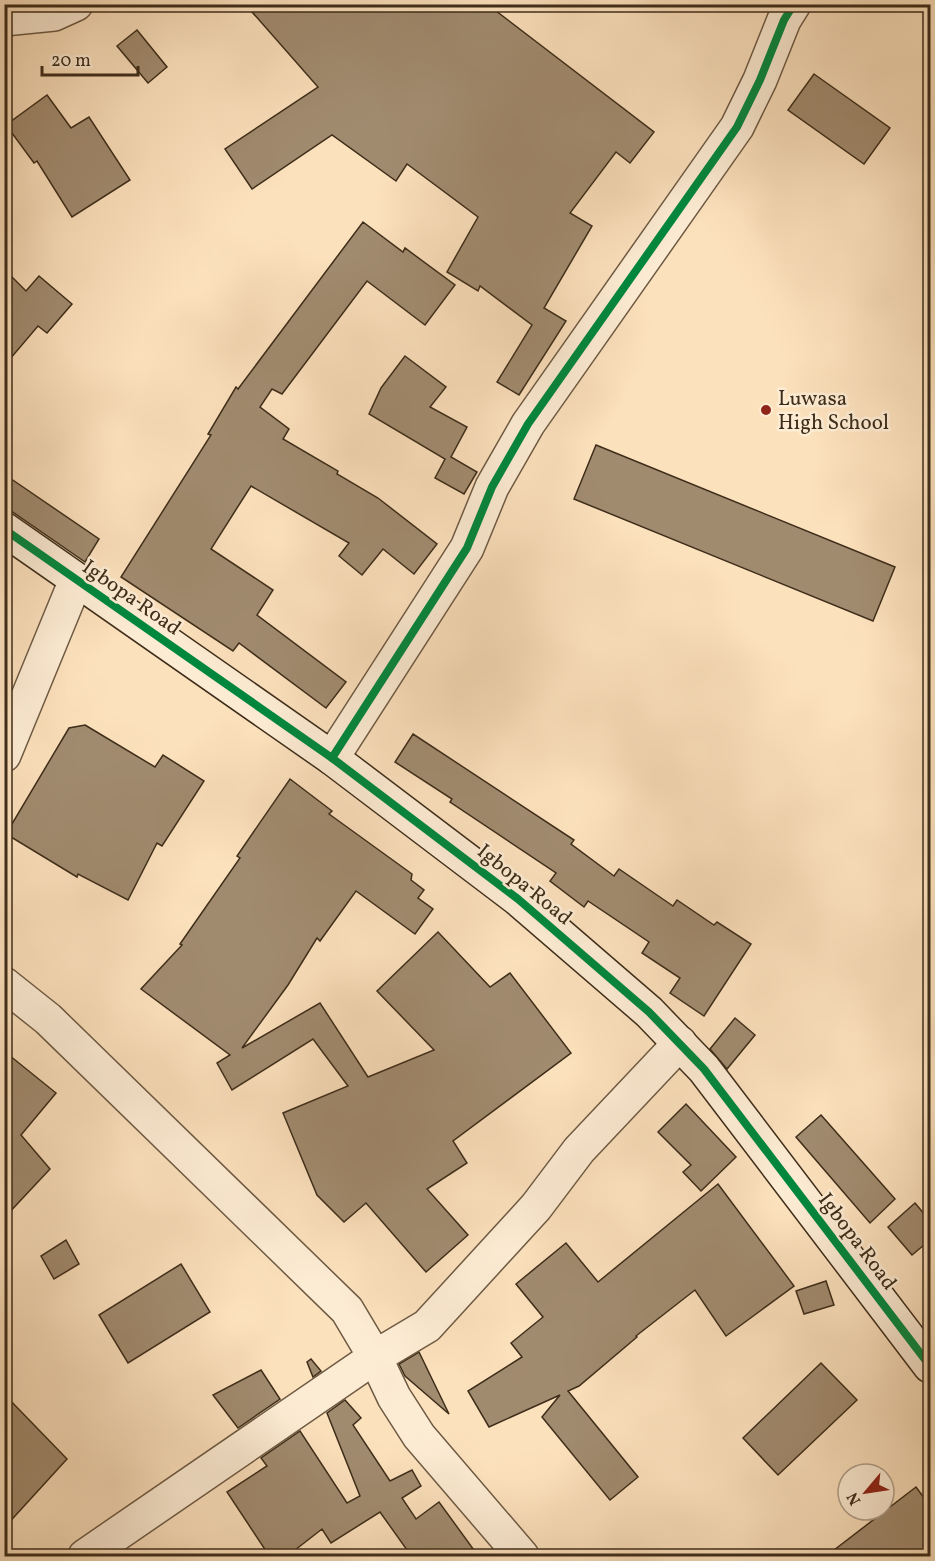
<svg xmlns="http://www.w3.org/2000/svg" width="935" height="1561" font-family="Vollkorn,serif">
<rect width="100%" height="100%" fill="#fce1bd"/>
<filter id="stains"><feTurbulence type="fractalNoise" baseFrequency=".00333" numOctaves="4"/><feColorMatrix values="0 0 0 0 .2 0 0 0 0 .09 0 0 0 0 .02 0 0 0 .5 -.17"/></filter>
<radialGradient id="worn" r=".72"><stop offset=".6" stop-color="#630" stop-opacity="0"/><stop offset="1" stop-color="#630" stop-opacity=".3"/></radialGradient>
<g fill="#a18b6f" stroke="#3e2d1a" stroke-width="1.5">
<path d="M 245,4 L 487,4 L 654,132 L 630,163 L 616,152 L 570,213 L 592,226 L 544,308 L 566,321 L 519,395 L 497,382 L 532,325 L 480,286 L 478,291 L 447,272 L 478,217 L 407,164 L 396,181 L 332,135 L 252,189 L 225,149 L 318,87 Z"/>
<path d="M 137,30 L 167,67 L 148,83 L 117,46 Z"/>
<path d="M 814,74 L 890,128 L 864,164 L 788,110 Z"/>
<path d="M 47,95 L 71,128 L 89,117 L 130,180 L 72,217 L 37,161 L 34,163 L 6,125 Z"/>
<path d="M 363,222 L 403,252 L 405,248 L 455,285 L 425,325 L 367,281 L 282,394 L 272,389 L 260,407 L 289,429 L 283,439 L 338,471 L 337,474 L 378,498 L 437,544 L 414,574 L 383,549 L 362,575 L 339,556 L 349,543 L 251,486 L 211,549 L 273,590 L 257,615 L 346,682 L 326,708 L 239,643 L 233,651 L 121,577 L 211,435 L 208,434 L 236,387 L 238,389 Z"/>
<path d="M 4,269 L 26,291 L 39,276 L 72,304 L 47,333 L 38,326 L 4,366 Z"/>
<path d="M 405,356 L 446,387 L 430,407 L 467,427 L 451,457 L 477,472 L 464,494 L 435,478 L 445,459 L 369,414 L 381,388 Z"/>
<path d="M 596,445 L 895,567 L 873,621 L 574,499 Z"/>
<path d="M 4,474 L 99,539 L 85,562 L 4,506 Z"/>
<path d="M 85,725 L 155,767 L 163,755 L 204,781 L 162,846 L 157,843 L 128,900 L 78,874 L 77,877 L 6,834 L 69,728 Z"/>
<path d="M 413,734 L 574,840 L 571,844 L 614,876 L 619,869 L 673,906 L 677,900 L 714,925 L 717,922 L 751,944 L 704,1016 L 670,993 L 680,978 L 642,953 L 649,942 L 588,901 L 584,907 L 550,881 L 556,873 L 450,802 L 452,799 L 395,762 Z"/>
<path d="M 290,779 L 332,811 L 329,814 L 412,874 L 411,880 L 424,890 L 418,898 L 433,909 L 415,934 L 356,891 L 320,941 L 317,938 L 288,985 L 242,1048 L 320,1003 L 368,1077 L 434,1050 L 377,991 L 438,932 L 490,987 L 510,973 L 571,1053 L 453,1141 L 467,1163 L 427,1189 L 468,1235 L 426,1272 L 366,1203 L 344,1222 L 317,1195 L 283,1113 L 348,1086 L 313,1039 L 232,1090 L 217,1063 L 230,1055 L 141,989 L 182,945 L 180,944 L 240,858 L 237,856 Z"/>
<path d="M 735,1018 L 755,1035 L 727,1069 L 710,1049 Z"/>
<path d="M 4,1051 L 56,1093 L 21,1135 L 50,1169 L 4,1218 Z"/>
<path d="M 686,1104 L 736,1157 L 701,1191 L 683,1172 L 691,1165 L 658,1132 Z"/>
<path d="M 821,1115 L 895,1199 L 870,1223 L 796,1137 Z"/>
<path d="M 718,1184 L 794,1286 L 726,1336 L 695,1290 L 636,1336 L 637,1337 L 579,1386 L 568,1391 L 638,1477 L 610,1500 L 542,1417 L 560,1395 L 489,1427 L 468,1391 L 522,1357 L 511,1343 L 543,1317 L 516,1284 L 566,1243 L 598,1282 Z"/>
<path d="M 915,1203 L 930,1221 L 930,1240 L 912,1255 L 888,1227 Z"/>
<path d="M 66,1240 L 79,1264 L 54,1279 L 41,1256 Z"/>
<path d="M 181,1264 L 210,1312 L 128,1363 L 99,1315 Z"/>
<path d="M 826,1281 L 834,1305 L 804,1314 L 796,1291 Z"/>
<path d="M 419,1352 L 449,1414 L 405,1376 L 399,1364 Z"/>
<path d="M 311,1359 L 321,1371 L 313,1377 L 307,1362 Z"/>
<path d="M 821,1363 L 857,1400 L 778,1475 L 743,1438 Z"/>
<path d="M 261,1370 L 280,1399 L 238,1428 L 213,1395 Z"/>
<path d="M 4,1394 L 67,1459 L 4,1528 Z"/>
<path d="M 345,1400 L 361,1418 L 353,1425 L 390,1481 L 412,1470 L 421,1486 L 402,1498 L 416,1519 L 439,1502 L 479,1557 L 412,1557 L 380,1512 L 331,1543 L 322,1529 L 286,1557 L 270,1557 L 227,1492 L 267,1466 L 261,1458 L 300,1431 L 347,1503 L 360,1496 L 327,1413 Z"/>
<path d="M 916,1487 L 930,1506 L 930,1548 L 919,1557 L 825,1557 Z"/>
</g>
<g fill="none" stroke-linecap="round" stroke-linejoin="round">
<g stroke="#6e5a43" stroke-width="36">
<g id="street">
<path d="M 4,19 L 54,14 L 76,4"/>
<path d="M 4,755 L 76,580"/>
<path d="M 332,758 L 467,548 L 492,487 L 528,424 L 737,127 L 760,80 L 784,20 L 794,4"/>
<path d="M 4,984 L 48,1019 L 347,1310 L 375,1357 L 394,1397 L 419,1436 L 522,1556"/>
<path d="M 85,1556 L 375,1357 L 427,1326 L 536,1207 L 579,1150 L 680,1043"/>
</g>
</g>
<g stroke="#3e2d1a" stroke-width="36">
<path id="secondary" d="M 4,529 L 332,758 L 518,899 L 649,1012 L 704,1069 L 930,1366"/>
</g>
<use href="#street" stroke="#fdecd4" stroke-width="33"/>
<use href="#secondary" stroke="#fdecd4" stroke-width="33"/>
<g stroke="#fdecd4" stroke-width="11">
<g id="cycleway">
<path d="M 4,529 L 332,758 L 518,899 L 649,1012 L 704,1069 L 930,1366"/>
<path d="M 332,758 L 467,548 L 492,487 L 528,424 L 737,127 L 760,80 L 784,20 L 794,4"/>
</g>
</g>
<use href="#cycleway" stroke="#00873e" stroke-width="8"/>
</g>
<circle fill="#8f2418" stroke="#fdecd4" stroke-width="2" cx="766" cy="410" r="6"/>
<g text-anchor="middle" stroke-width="5" stroke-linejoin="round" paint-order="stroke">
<g font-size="21" fill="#3e2d1a" stroke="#fdecd4" text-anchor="start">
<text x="778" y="405">Luwasa<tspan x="778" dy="24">High School</tspan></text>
</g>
<g font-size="21" fill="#3e2d1a" stroke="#fdecd4">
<text transform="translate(132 597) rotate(35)" y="7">Igbopa Road</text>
<text transform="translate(525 884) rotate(39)" y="7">Igbopa Road</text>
<text transform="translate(858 1241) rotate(53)" y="7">Igbopa Road</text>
</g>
</g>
<rect width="935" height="1561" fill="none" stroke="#fce1bd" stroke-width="24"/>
<rect x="6" y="6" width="923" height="1549" fill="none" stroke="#3e2d1a" stroke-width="3"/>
<rect x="12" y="12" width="911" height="1537" fill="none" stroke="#3e2d1a" stroke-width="1.5"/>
<g transform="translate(866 1492) rotate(241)"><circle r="28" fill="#fdecd4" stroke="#b1a08a" stroke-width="1.5"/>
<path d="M0-4.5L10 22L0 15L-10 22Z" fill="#8f2418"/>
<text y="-9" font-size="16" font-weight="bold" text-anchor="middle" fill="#3e2d1a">N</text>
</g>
<path d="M42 66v9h96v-9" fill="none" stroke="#3e2d1a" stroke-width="3"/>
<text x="51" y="66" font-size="18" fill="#3e2d1a" stroke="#fdecd4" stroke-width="4.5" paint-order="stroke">20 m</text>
<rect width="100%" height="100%" filter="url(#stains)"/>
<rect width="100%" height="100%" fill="url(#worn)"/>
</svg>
